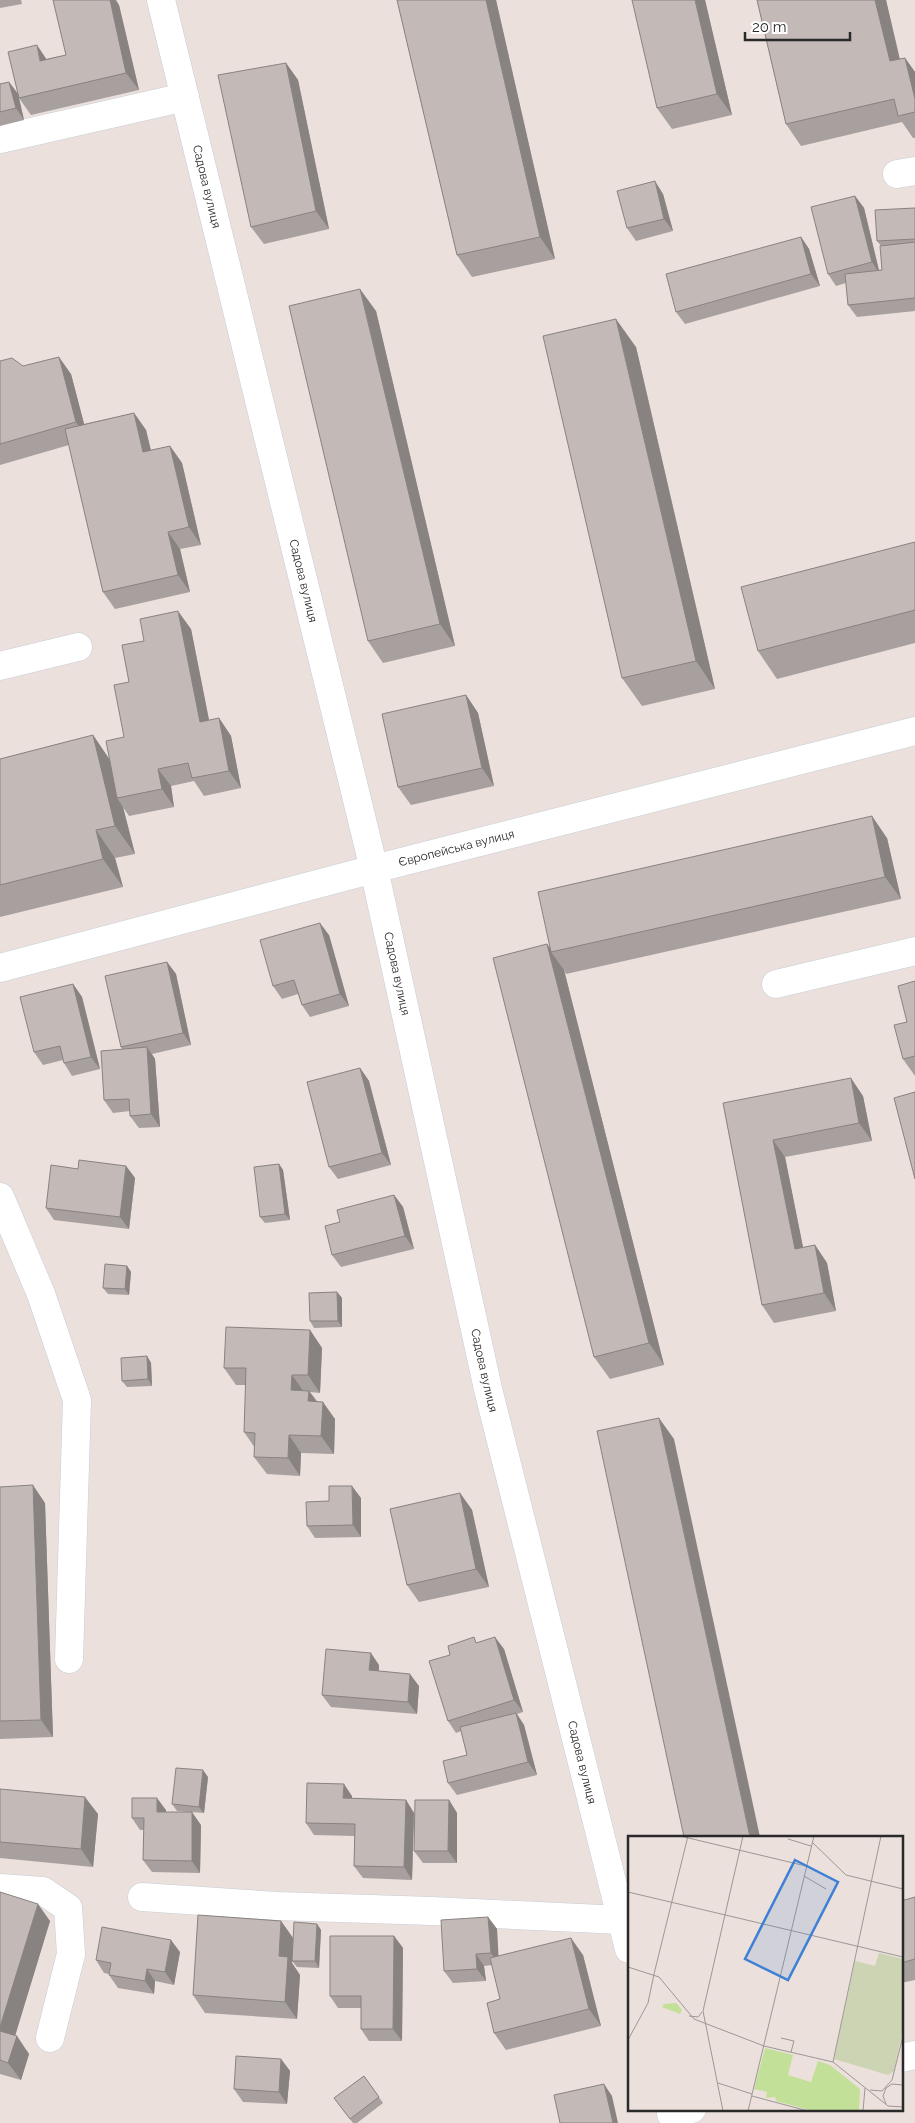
<svg xmlns="http://www.w3.org/2000/svg" width="915" height="2123" font-family="Raleway,sans-serif">
<rect width="100%" height="100%" fill="#ebe0db"/>
<g fill="none" stroke-linecap="round" stroke-linejoin="round">
<g stroke="#c6ced6" stroke-width="29">
<g id="minor">
<path id="s1" d="M 161,0 L 374,869 L 488,1389 L 629,1949"/>
<path d="M 0,139 L 185,97"/>
<path d="M 897,174 L 915,171"/>
<path d="M 0,666 L 78,647"/>
<path id="s2" d="M 0,968 L 374,869 L 915,731"/>
<path d="M 776,984 L 915,951"/>
<path d="M 0,1197 L 41,1294 L 77,1400 L 69,1659"/>
<path d="M 0,1888 L 43,1891 L 68,1908 L 71,1954 L 50,2038"/>
<path d="M 142,1897 L 277,1906 L 432,1911 L 621,1920"/>
<path d="M 901,2058 L 915,2055"/>
<path d="M 671,2114 L 692,2109"/>
</g>
</g>
<use href="#minor" stroke="#fff" stroke-width="28"/>
</g>
<g fill="#a8a09e">
<path d="M 0,0 L 21,0 L 22,4 L 0,8 Z"/>
<path d="M 397,0 L 496,0 L 555,259 L 472,277 L 457,255 Z"/>
<path d="M 705,0 L 732,115 L 672,129 L 657,108 Z"/>
<path d="M 757,0 L 886,0 L 900,59 L 905,58 L 915,72 L 915,138 L 913,138 L 902,122 L 801,146 L 786,124 Z"/>
<path d="M 119,5 L 139,90 L 31,115 L 19,98 L 46,59 L 66,55 Z"/>
<path d="M 286,63 L 298,80 L 329,229 L 264,244 L 251,227 Z"/>
<path d="M 9,82 L 18,94 L 24,120 L 0,126 L 0,84 Z"/>
<path d="M 663,194 L 673,231 L 636,241 L 627,228 Z"/>
<path d="M 855,196 L 864,208 L 879,270 L 882,270 L 881,246 L 877,241 L 915,208 L 915,311 L 857,317 L 848,305 L 846,283 L 836,286 L 828,274 Z"/>
<path d="M 801,237 L 809,249 L 820,286 L 685,324 L 676,312 Z"/>
<path d="M 376,311 L 455,646 L 383,663 L 368,641 Z"/>
<path d="M 636,347 L 715,689 L 642,706 L 622,678 Z"/>
<path d="M 0,361 L 23,366 L 71,374 L 84,424 L 134,413 L 146,430 L 151,450 L 170,446 L 182,463 L 201,545 L 180,549 L 190,592 L 115,609 L 103,592 L 69,445 L 0,465 Z"/>
<path d="M 915,542 L 915,643 L 777,679 L 758,651 Z"/>
<path d="M 191,629 L 209,721 L 219,718 L 231,736 L 241,788 L 204,796 L 194,781 L 171,786 L 174,807 L 129,816 L 123,807 L 135,854 L 115,858 L 123,887 L 0,917 L 0,759 L 93,735 L 109,759 L 124,737 L 129,682 L 144,641 Z"/>
<path d="M 466,695 L 478,713 L 494,786 L 411,805 L 398,787 Z"/>
<path d="M 887,838 L 901,899 L 566,974 L 564,970 L 664,1365 L 610,1379 L 594,1357 L 547,944 L 550,948 Z"/>
<path d="M 329,935 L 349,1006 L 310,1017 L 302,1005 L 298,994 L 282,999 L 273,986 Z"/>
<path d="M 167,962 L 176,974 L 191,1045 L 152,1054 L 155,1059 L 160,1127 L 139,1128 L 130,1116 L 130,1111 L 113,1113 L 104,1100 L 122,1049 L 121,1047 Z"/>
<path d="M 915,981 L 915,1076 L 903,1059 L 907,1022 Z"/>
<path d="M 73,984 L 82,997 L 100,1069 L 72,1076 L 64,1063 L 63,1060 L 43,1065 L 34,1052 Z"/>
<path d="M 360,1068 L 369,1081 L 391,1165 L 338,1179 L 329,1167 Z"/>
<path d="M 863,1096 L 872,1141 L 785,1157 L 803,1248 L 815,1245 L 827,1263 L 836,1311 L 774,1323 L 762,1305 L 723,1103 Z"/>
<path d="M 279,1164 L 283,1170 L 290,1220 L 265,1223 L 260,1217 Z"/>
<path d="M 126,1166 L 135,1178 L 129,1229 L 54,1220 L 46,1208 Z"/>
<path d="M 394,1195 L 403,1207 L 414,1249 L 341,1267 L 332,1255 L 340,1222 Z"/>
<path d="M 127,1266 L 131,1272 L 129,1295 L 108,1294 L 103,1288 Z"/>
<path d="M 337,1292 L 342,1298 L 342,1327 L 314,1328 L 310,1321 Z"/>
<path d="M 310,1330 L 322,1348 L 320,1393 L 310,1392 L 317,1401 L 335,1419 L 334,1454 L 301,1453 L 300,1476 L 267,1474 L 254,1457 L 255,1448 L 244,1432 L 246,1385 L 236,1385 L 224,1368 Z"/>
<path d="M 147,1356 L 151,1363 L 152,1386 L 127,1387 L 122,1381 Z"/>
<path d="M 0,1487 L 45,1503 L 53,1737 L 0,1739 Z"/>
<path d="M 460,1493 L 472,1510 L 489,1587 L 419,1602 L 407,1585 Z"/>
<path d="M 361,1498 L 361,1537 L 315,1538 L 307,1526 L 329,1501 Z"/>
<path d="M 478,1642 L 504,1649 L 523,1712 L 517,1714 L 524,1725 L 537,1775 L 457,1795 L 448,1783 L 467,1755 L 461,1731 L 456,1733 L 448,1721 L 450,1655 Z"/>
<path d="M 379,1665 L 379,1671 L 419,1686 L 417,1714 L 331,1707 L 322,1695 Z"/>
<path d="M 208,1777 L 204,1813 L 177,1811 L 172,1804 Z"/>
<path d="M 0,1789 L 98,1814 L 93,1867 L 0,1858 Z"/>
<path d="M 352,1796 L 352,1799 L 406,1800 L 414,1813 L 412,1880 L 363,1878 L 354,1866 L 355,1836 L 314,1835 L 306,1823 Z"/>
<path d="M 449,1800 L 457,1813 L 457,1863 L 423,1863 L 414,1851 Z"/>
<path d="M 166,1810 L 166,1812 L 201,1825 L 200,1873 L 152,1872 L 143,1860 L 144,1830 L 140,1830 L 132,1818 Z"/>
<path d="M 0,1892 L 50,1921 L 15,2036 L 29,2054 L 21,2080 L 0,2074 Z"/>
<path d="M 915,1897 L 915,1980 L 901,1983 L 901,1901 Z"/>
<path d="M 488,1917 L 497,1929 L 498,1956 L 583,1955 L 601,2026 L 506,2050 L 494,2033 L 500,1999 L 492,1965 L 484,1966 L 486,1981 L 453,1983 L 444,1971 Z"/>
<path d="M 281,1921 L 293,1938 L 317,1924 L 321,1930 L 319,1968 L 297,1967 L 292,1961 L 293,1945 L 292,1963 L 300,1975 L 297,2019 L 205,2013 L 193,1995 Z"/>
<path d="M 394,1936 L 403,1948 L 402,2041 L 369,2041 L 361,2029 L 361,2008 L 338,2008 L 330,1996 Z"/>
<path d="M 180,1952 L 174,1985 L 155,1981 L 154,1994 L 118,1988 L 109,1975 L 109,1974 L 104,1973 L 96,1960 Z"/>
<path d="M 281,2059 L 290,2071 L 287,2104 L 243,2102 L 234,2089 Z"/>
<path d="M 364,2076 L 383,2103 L 357,2123 L 353,2123 L 334,2098 Z"/>
</g>
<g fill="#888281">
<path d="M 110,0 L 116,0 L 119,5 L 139,90 L 126,73 Z"/>
<path d="M 486,0 L 496,0 L 555,259 L 540,237 Z"/>
<path d="M 695,0 L 705,0 L 732,115 L 717,94 Z"/>
<path d="M 875,0 L 886,0 L 905,83 L 890,61 Z"/>
<path d="M 37,45 L 49,63 L 40,61 Z"/>
<path d="M 905,58 L 915,72 L 915,99 Z"/>
<path d="M 286,63 L 298,80 L 329,229 L 316,211 Z"/>
<path d="M 9,82 L 18,94 L 24,120 L 16,108 Z"/>
<path d="M 655,181 L 663,194 L 673,231 L 664,219 Z"/>
<path d="M 855,196 L 864,208 L 880,275 L 872,262 Z"/>
<path d="M 801,237 L 809,249 L 820,286 L 811,274 Z"/>
<path d="M 360,289 L 376,311 L 455,646 L 440,624 Z"/>
<path d="M 616,319 L 636,347 L 715,689 L 696,661 Z"/>
<path d="M 59,357 L 71,374 L 88,439 L 76,422 Z"/>
<path d="M 134,413 L 146,430 L 155,469 L 143,452 Z"/>
<path d="M 170,446 L 182,463 L 201,545 L 189,527 Z"/>
<path d="M 168,532 L 180,549 L 190,592 L 178,575 Z"/>
<path d="M 178,611 L 191,629 L 213,740 L 200,722 Z"/>
<path d="M 466,695 L 478,713 L 494,786 L 482,768 Z"/>
<path d="M 219,718 L 231,736 L 241,788 L 229,771 Z"/>
<path d="M 93,735 L 112,763 L 117,798 L 123,807 L 135,854 L 115,826 Z"/>
<path d="M 158,769 L 171,786 L 174,807 L 162,789 Z"/>
<path d="M 872,816 L 887,838 L 901,899 L 885,877 Z"/>
<path d="M 96,830 L 115,858 L 123,887 L 103,859 Z"/>
<path d="M 320,923 L 329,935 L 349,1006 L 340,994 Z"/>
<path d="M 547,944 L 553,952 L 551,952 L 564,970 L 664,1365 L 649,1343 Z"/>
<path d="M 167,962 L 176,974 L 191,1045 L 183,1033 Z"/>
<path d="M 73,984 L 82,997 L 100,1069 L 91,1057 Z"/>
<path d="M 147,1047 L 155,1059 L 160,1127 L 151,1114 Z"/>
<path d="M 360,1068 L 369,1081 L 391,1165 L 382,1153 Z"/>
<path d="M 851,1078 L 863,1096 L 872,1141 L 859,1123 Z"/>
<path d="M 773,1140 L 785,1157 L 807,1267 L 795,1249 Z"/>
<path d="M 279,1164 L 283,1170 L 290,1220 L 285,1214 Z"/>
<path d="M 126,1166 L 135,1178 L 129,1229 L 120,1217 Z"/>
<path d="M 394,1195 L 403,1207 L 414,1249 L 405,1236 Z"/>
<path d="M 815,1245 L 827,1263 L 836,1311 L 824,1293 Z"/>
<path d="M 127,1266 L 131,1272 L 129,1295 L 125,1289 Z"/>
<path d="M 337,1292 L 342,1298 L 342,1327 L 338,1321 Z"/>
<path d="M 310,1330 L 322,1348 L 320,1393 L 308,1375 Z"/>
<path d="M 147,1356 L 151,1363 L 152,1386 L 148,1379 Z"/>
<path d="M 292,1375 L 304,1392 L 291,1390 Z"/>
<path d="M 309,1391 L 321,1408 L 308,1401 Z"/>
<path d="M 323,1402 L 335,1419 L 334,1454 L 321,1436 Z"/>
<path d="M 659,1418 L 674,1439 L 760,1837 L 750,1837 Z"/>
<path d="M 289,1435 L 301,1453 L 300,1476 L 288,1458 Z"/>
<path d="M 33,1485 L 45,1503 L 53,1737 L 41,1720 Z"/>
<path d="M 352,1486 L 361,1498 L 361,1537 L 353,1525 Z"/>
<path d="M 460,1493 L 472,1510 L 489,1587 L 476,1569 Z"/>
<path d="M 495,1637 L 504,1649 L 523,1712 L 514,1700 Z"/>
<path d="M 371,1653 L 379,1665 L 378,1683 L 369,1670 Z"/>
<path d="M 410,1674 L 419,1686 L 417,1714 L 408,1702 Z"/>
<path d="M 516,1713 L 524,1725 L 537,1775 L 528,1762 Z"/>
<path d="M 203,1770 L 208,1777 L 204,1813 L 199,1807 Z"/>
<path d="M 344,1784 L 352,1796 L 352,1810 L 343,1798 Z"/>
<path d="M 85,1797 L 98,1814 L 93,1867 L 81,1849 Z"/>
<path d="M 157,1798 L 166,1810 L 166,1824 L 157,1812 Z"/>
<path d="M 406,1800 L 414,1813 L 412,1880 L 404,1867 Z"/>
<path d="M 449,1800 L 457,1813 L 457,1863 L 448,1851 Z"/>
<path d="M 192,1812 L 201,1825 L 200,1873 L 192,1861 Z"/>
<path d="M 38,1904 L 50,1921 L 11,2049 L 0,2033 L 0,2027 Z"/>
<path d="M 488,1917 L 497,1929 L 499,1965 L 491,1953 Z"/>
<path d="M 281,1921 L 293,1938 L 292,1963 L 300,1975 L 297,2019 L 285,2002 L 279,1956 Z"/>
<path d="M 317,1924 L 321,1930 L 319,1968 L 315,1961 Z"/>
<path d="M 394,1936 L 403,1948 L 402,2041 L 393,2029 Z"/>
<path d="M 571,1938 L 583,1955 L 601,2026 L 589,2009 Z"/>
<path d="M 171,1940 L 180,1952 L 174,1985 L 165,1972 Z"/>
<path d="M 476,1954 L 484,1966 L 486,1981 L 477,1969 Z"/>
<path d="M 147,1969 L 155,1981 L 154,1994 L 145,1981 Z"/>
<path d="M 17,2036 L 29,2054 L 21,2080 L 8,2063 Z"/>
<path d="M 281,2059 L 290,2071 L 287,2104 L 279,2092 Z"/>
<path d="M 604,2084 L 612,2096 L 618,2123 L 613,2123 Z"/>
</g>
<g fill="#c3bab8" stroke="#888281">
<path d="M 53,0 L 110,0 L 126,73 L 19,98 L 8,52 L 37,45 L 40,61 L 66,55 Z"/>
<path d="M 397,0 L 486,0 L 540,237 L 457,255 Z"/>
<path d="M 632,0 L 695,0 L 717,94 L 657,108 Z"/>
<path d="M 757,0 L 875,0 L 890,61 L 905,58 L 915,99 L 915,112 L 898,116 L 894,99 L 786,124 Z"/>
<path d="M 286,63 L 316,211 L 251,227 L 218,75 Z"/>
<path d="M 9,82 L 16,108 L 0,112 L 0,84 Z"/>
<path d="M 655,181 L 664,219 L 627,228 L 617,191 Z"/>
<path d="M 855,196 L 872,262 L 828,274 L 811,207 Z"/>
<path d="M 915,208 L 915,239 L 877,241 L 875,210 Z"/>
<path d="M 801,237 L 811,274 L 676,312 L 666,274 Z"/>
<path d="M 915,242 L 915,298 L 848,305 L 845,274 L 882,270 L 880,246 Z"/>
<path d="M 360,289 L 440,624 L 368,641 L 289,306 Z"/>
<path d="M 616,319 L 696,661 L 622,678 L 543,336 Z"/>
<path d="M 59,357 L 76,422 L 0,444 L 0,361 L 12,358 L 23,366 Z"/>
<path d="M 134,413 L 143,452 L 170,446 L 189,527 L 168,532 L 178,575 L 103,592 L 65,429 Z"/>
<path d="M 915,542 L 915,610 L 758,651 L 741,587 Z"/>
<path d="M 178,611 L 200,722 L 219,718 L 229,771 L 192,778 L 188,763 L 158,769 L 162,789 L 117,798 L 106,741 L 124,737 L 114,685 L 129,682 L 122,645 L 144,641 L 140,619 Z"/>
<path d="M 466,695 L 482,768 L 398,787 L 382,714 Z"/>
<path d="M 93,735 L 115,826 L 96,830 L 103,859 L 0,885 L 0,759 Z"/>
<path d="M 872,816 L 885,877 L 551,952 L 538,892 Z"/>
<path d="M 320,923 L 340,994 L 302,1005 L 294,980 L 273,986 L 260,940 Z"/>
<path d="M 547,944 L 649,1343 L 594,1357 L 493,958 Z"/>
<path d="M 167,962 L 183,1033 L 121,1047 L 105,976 Z"/>
<path d="M 915,981 L 915,1056 L 903,1059 L 894,1025 L 907,1022 L 898,986 Z"/>
<path d="M 73,984 L 91,1057 L 64,1063 L 60,1046 L 34,1052 L 20,997 Z"/>
<path d="M 147,1047 L 151,1114 L 130,1116 L 129,1099 L 104,1100 L 101,1051 Z"/>
<path d="M 360,1068 L 382,1153 L 329,1167 L 307,1082 Z"/>
<path d="M 851,1078 L 859,1123 L 773,1140 L 795,1249 L 815,1245 L 824,1293 L 762,1305 L 723,1103 Z"/>
<path d="M 915,1092 L 915,1179 L 894,1098 Z"/>
<path d="M 79,1160 L 126,1166 L 120,1217 L 46,1208 L 51,1165 L 78,1169 Z"/>
<path d="M 279,1164 L 285,1214 L 260,1217 L 254,1167 Z"/>
<path d="M 394,1195 L 405,1236 L 332,1255 L 325,1226 L 340,1222 L 337,1210 Z"/>
<path d="M 105,1264 L 127,1266 L 125,1289 L 103,1288 Z"/>
<path d="M 337,1292 L 338,1321 L 310,1321 L 309,1293 Z"/>
<path d="M 226,1327 L 310,1330 L 308,1375 L 292,1375 L 291,1390 L 309,1391 L 308,1401 L 323,1402 L 321,1436 L 289,1435 L 288,1458 L 254,1457 L 255,1433 L 244,1432 L 246,1368 L 224,1368 Z"/>
<path d="M 147,1356 L 148,1379 L 122,1381 L 121,1358 Z"/>
<path d="M 659,1418 L 750,1837 L 684,1837 L 597,1431 Z"/>
<path d="M 33,1485 L 41,1720 L 0,1721 L 0,1487 Z"/>
<path d="M 329,1486 L 352,1486 L 353,1525 L 307,1526 L 306,1502 L 329,1501 Z"/>
<path d="M 460,1493 L 476,1569 L 407,1585 L 390,1509 Z"/>
<path d="M 474,1637 L 476,1643 L 495,1637 L 514,1700 L 448,1721 L 429,1661 L 450,1655 L 448,1646 Z"/>
<path d="M 326,1649 L 371,1653 L 369,1670 L 410,1674 L 408,1702 L 322,1695 Z"/>
<path d="M 516,1713 L 528,1762 L 448,1783 L 443,1761 L 467,1755 L 460,1727 Z"/>
<path d="M 176,1768 L 203,1770 L 199,1807 L 172,1804 Z"/>
<path d="M 307,1783 L 344,1784 L 343,1798 L 406,1800 L 404,1867 L 354,1866 L 355,1824 L 306,1823 Z"/>
<path d="M 0,1789 L 85,1797 L 81,1849 L 0,1842 Z"/>
<path d="M 132,1798 L 157,1798 L 157,1812 L 192,1812 L 192,1861 L 143,1860 L 144,1818 L 132,1818 Z"/>
<path d="M 415,1800 L 449,1800 L 448,1851 L 414,1851 Z"/>
<path d="M 0,1892 L 38,1904 L 0,2027 Z"/>
<path d="M 915,1897 L 915,1959 L 901,1963 L 901,1901 Z"/>
<path d="M 198,1915 L 281,1921 L 279,1956 L 288,1957 L 285,2002 L 193,1995 Z"/>
<path d="M 488,1917 L 491,1953 L 476,1954 L 477,1969 L 444,1971 L 441,1920 Z"/>
<path d="M 294,1922 L 317,1924 L 315,1961 L 292,1961 Z"/>
<path d="M 102,1927 L 171,1940 L 165,1972 L 147,1969 L 145,1981 L 109,1975 L 111,1963 L 96,1960 Z"/>
<path d="M 330,1936 L 394,1936 L 393,2029 L 361,2029 L 361,1996 L 330,1996 Z"/>
<path d="M 571,1938 L 589,2009 L 494,2033 L 487,2003 L 500,1999 L 490,1958 Z"/>
<path d="M 0,2031 L 17,2036 L 8,2063 L 0,2060 Z"/>
<path d="M 236,2056 L 281,2059 L 279,2092 L 234,2089 Z"/>
<path d="M 364,2076 L 379,2097 L 350,2119 L 334,2098 Z"/>
<path d="M 604,2084 L 613,2123 L 560,2123 L 554,2095 Z"/>
</g>
<g text-anchor="middle" stroke-width="5" stroke-linejoin="round" paint-order="stroke">
<g font-size="12" fill="#292929" stroke="#fff">
<text dy="4" stroke="none"><textPath href="#s1" startOffset="192">Садова вулиця</textPath></text>
<text dy="4" stroke="none"><textPath href="#s1" startOffset="598">Садова вулиця</textPath></text>
<text dy="4" stroke="none"><textPath href="#s2" startOffset="472">Європейська вулиця</textPath></text>
<text dy="4" stroke="none"><textPath href="#s1" startOffset="1002">Садова вулиця</textPath></text>
<text dy="4" stroke="none"><textPath href="#s1" startOffset="1408">Садова вулиця</textPath></text>
<text dy="4" stroke="none"><textPath href="#s1" startOffset="1812">Садова вулиця</textPath></text>
</g>
</g>
<g transform="translate(628 1836)">
<rect width="275" height="275" fill="#ebe0db"/>
<path d="M 48,167 L 54,174 L 52,178 L 34,171 L 36,168 ZM 137,212 L 165,219 L 160,239 L 183,246 L 190,225 L 202,229 L 232,253 L 231,275 L 185,275 L 148,265 L 147,261 L 138,262 L 139,256 L 126,253 Z" fill="#c3e099"/>
<path d="M 251,117 L 275,123 L 275,193 L 266,235 L 260,239 L 206,223 L 227,125 L 247,130 Z" fill="#ccd4b3"/>
<path fill="none" stroke="#9d9794" stroke-width="1" d="M 52,0 L 178,30M 160,3 L 183,10M 184,6 L 218,39 L 275,53M 176,40 L 198,53M 0,56 L 275,121M 0,131 L 31,141 L 66,183 L 136,210 L 205,226 L 260,270 L 275,271M 26,138 L 60,0M 61,180 L 70,181 L 74,176M 153,202 L 166,205 L 163,216M 0,204 L 20,167 L 26,138M 205,226 L 253,0M 90,247 L 124,258M 242,254 L 254,255 L 264,244 L 275,200M 124,260 L 180,275M 258,268 L 255,260 L 258,252 L 264,248 L 275,249M 95,275 L 75,175 L 115,0M 120,275 L 186,0M 235,275 L 237,252"/>
<path fill="#3d80d5" fill-opacity="0.15" stroke="#3d80d5" stroke-width="2.5" d="M 167,24 L 210,46 L 160,144 L 117,123 Z"/>
<rect width="275" height="275" fill="none" stroke="#292929" stroke-width="2.5"/>
</g>
<path d="M745 32v8h105v-8" fill="none" stroke="#292929" stroke-width="2.5"/>
<text x="752" y="32" font-size="15" fill="#292929" stroke="#ffffff" stroke-width="4" paint-order="stroke">20 m</text>
</svg>
